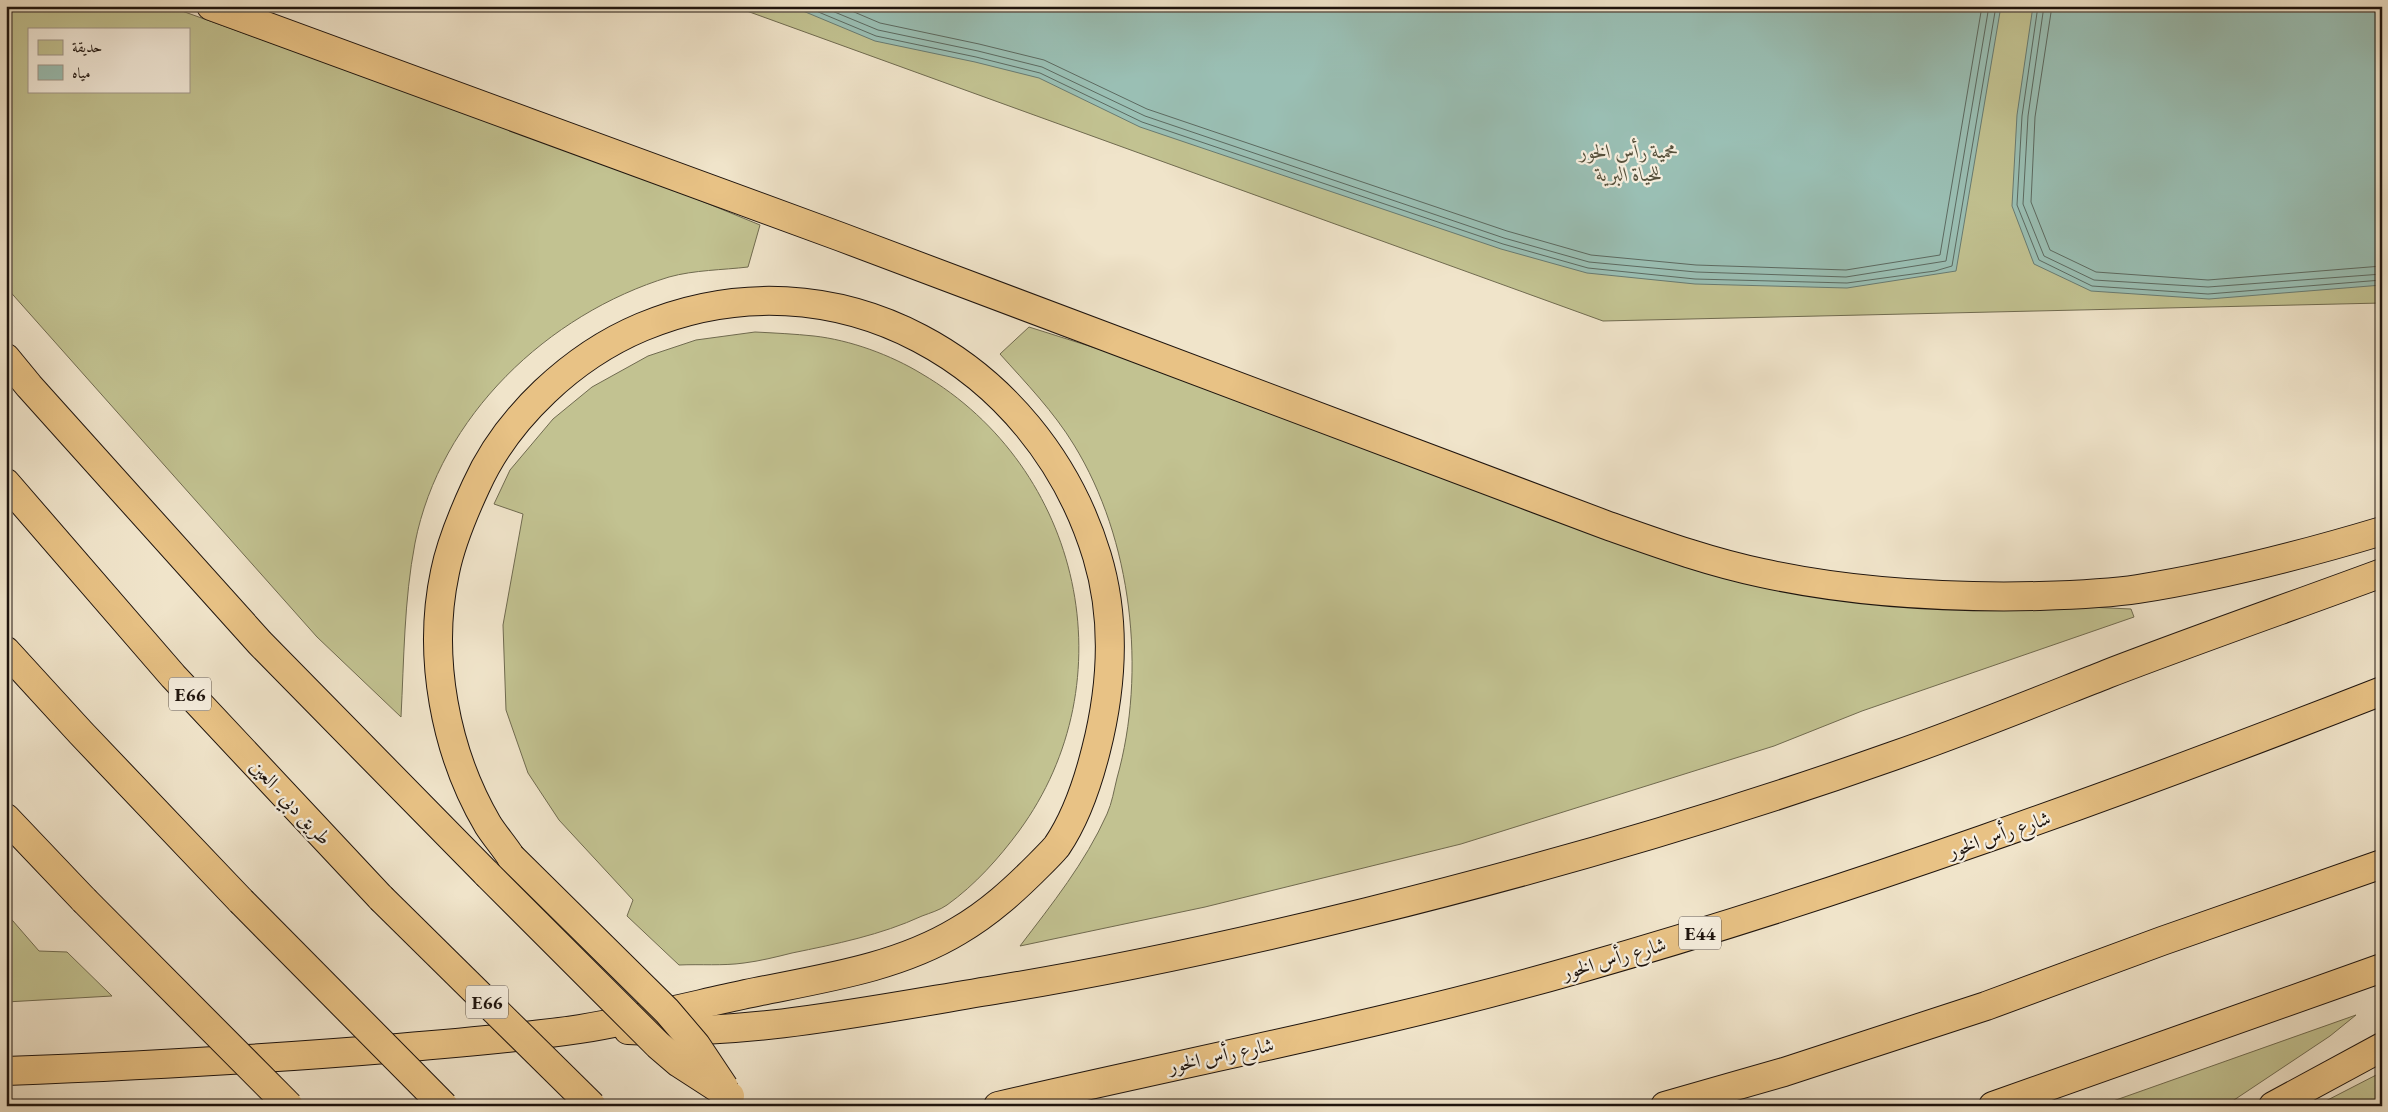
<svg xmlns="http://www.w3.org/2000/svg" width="2388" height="1112" font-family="'EB Garamond',Amiri,serif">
<rect width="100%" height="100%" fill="#f0e4ca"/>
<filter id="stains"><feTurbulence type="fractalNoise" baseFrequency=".004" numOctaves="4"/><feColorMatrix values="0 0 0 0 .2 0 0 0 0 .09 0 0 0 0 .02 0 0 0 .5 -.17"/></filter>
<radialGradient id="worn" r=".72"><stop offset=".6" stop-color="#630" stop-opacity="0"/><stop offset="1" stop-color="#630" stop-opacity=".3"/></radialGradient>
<g fill="#c2c291" stroke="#706b50" fill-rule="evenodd">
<path d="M 6,6 L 168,6 L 626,170 L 760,225 L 748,267 C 723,270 694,270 669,277 C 548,314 440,416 415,543 C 404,600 404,660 401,717 L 317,637 L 6,287 ZM 29,29 L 189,29 L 189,91 L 29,91 Z"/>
<path d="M 733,6 L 2382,6 L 2382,303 L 1603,321 Z"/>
<path d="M 1029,327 L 1146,364 L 1626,544 L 2088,607 L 2131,609 L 2134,617 L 1862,711 L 1774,746 L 1461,844 L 1205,907 L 1020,946 C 1052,904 1085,863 1107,814 C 1112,803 1114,790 1117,778 C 1147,672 1132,539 1074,445 C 1054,412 1026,383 1000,354 Z"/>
<path d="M 755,332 C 775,333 795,334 814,336 C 850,340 891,355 922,374 C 1082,468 1129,681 1019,831 C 999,858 975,885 947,905 C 940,910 930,913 922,916 C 881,935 836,944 792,953 C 776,957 760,961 744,963 C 723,966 700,964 679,965 L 627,916 L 633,900 L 559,820 L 528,773 L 506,710 L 503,625 L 523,514 L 494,504 L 510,470 L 553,419 L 592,387 L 648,356 L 696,340 Z"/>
<path d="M 6,913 L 39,951 L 67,952 L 112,996 L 6,1002 Z"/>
<path d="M 2356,1015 L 2330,1036 L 2225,1106 L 2099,1106 Z"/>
<path d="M 2382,1072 L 2382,1106 L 2316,1106 Z"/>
</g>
<g fill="#9abfb4" stroke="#687b72">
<path d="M 791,6 L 2001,6 L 1956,271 L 1847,288 L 1695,284 L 1587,273 L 1501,249 L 1140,127 L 1039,78 L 975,62 L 875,41 Z"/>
<path d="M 2033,6 L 2382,6 L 2382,285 L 2209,299 L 2091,291 L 2034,264 L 2012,206 L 2017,115 Z"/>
</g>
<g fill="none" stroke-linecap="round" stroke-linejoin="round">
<g stroke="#5c6a61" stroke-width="1">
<path d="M 804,6 L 876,36 L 976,57 L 1040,73 L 1142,122 L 1503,244 L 1588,268 L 1695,279 L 1847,283 L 1935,271 L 1952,266 L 1996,6"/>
<path d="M 820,6 L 878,30 L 978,51 L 1042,67 L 1145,116 L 1504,238 L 1589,262 L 1696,272 L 1846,277 L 1946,261 L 1989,6"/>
<path d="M 840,6 L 880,23 L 979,44 L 1044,60 L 1147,109 L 1507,231 L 1591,255 L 1696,265 L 1846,270 L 1940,255 L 1982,6"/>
<path d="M 2038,6 L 2022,116 L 2017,205 L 2039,260 L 2092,286 L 2208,294 L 2382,280"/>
<path d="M 2044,6 L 2028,116 L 2023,204 L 2044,256 L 2094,280 L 2208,287 L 2382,274"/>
<path d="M 2052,6 L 2035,117 L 2031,202 L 2050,250 L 2096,272 L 2208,280 L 2382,266"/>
</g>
<g stroke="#1e140e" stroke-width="30">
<g id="highway">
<path d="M 211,6 L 841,237 L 1606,525 C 1657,543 1709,562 1762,573 C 1853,593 1946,598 2039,596 C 2072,595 2106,594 2138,589 C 2221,576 2302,555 2382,531"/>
<path d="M 6,358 L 29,386 L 260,643 L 487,874"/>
<path d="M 6,483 L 173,676 L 381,898"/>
<path d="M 6,651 L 81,733 L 241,901"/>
<path d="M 6,818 L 84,900"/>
<path d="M 628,1030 C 753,1036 877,1009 1000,989 C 1123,969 1245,942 1367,912 C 1545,868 1721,817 1893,756 C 1965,731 2036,702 2107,674 C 2198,639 2290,607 2382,573"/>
<path d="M 6,1071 C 137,1066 267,1059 398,1048 C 459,1043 520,1038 580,1029 C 636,1020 691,1006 746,994 C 818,979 895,969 958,931 C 989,913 1014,890 1039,865 C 1042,862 1054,850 1057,846 C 1076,818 1088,782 1096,750 C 1112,687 1116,619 1097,556 C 1038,362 835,246 642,327 C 573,356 507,417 476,486 C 463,514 451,542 445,572 C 427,656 445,752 488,825 C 495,836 504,846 511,857"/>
<path d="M 998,1106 C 1191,1061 1387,1024 1578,969 C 1851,891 2118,794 2382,691"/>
<path d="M 1665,1106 L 1784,1072 L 1986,1006 L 2162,941 L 2382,864"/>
<path d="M 1993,1106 L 2382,968"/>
<path d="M 2273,1106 L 2382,1047"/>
</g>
</g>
<use href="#highway" stroke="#e8c285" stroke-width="28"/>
<g stroke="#1e140e" stroke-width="30" stroke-linecap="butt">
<g id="highway-bridge">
<path d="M 511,857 L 667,1011 L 696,1045 L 724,1087"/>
<path d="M 487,874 L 658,1045 L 679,1063 L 730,1096"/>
<path d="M 381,898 L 592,1106"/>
<path d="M 84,900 L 289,1106"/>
<path d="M 241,901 L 444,1106"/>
</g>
</g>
<use href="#highway-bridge" stroke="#e8c285" stroke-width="28"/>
</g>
<g text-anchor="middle" stroke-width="4.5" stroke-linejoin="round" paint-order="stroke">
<g fill="#f5eddd" stroke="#5e554c" stroke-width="1">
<rect x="169" y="677.5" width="42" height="33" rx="4"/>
<rect x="1679" y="916.5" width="42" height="33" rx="4"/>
<rect x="466" y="985.5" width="42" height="33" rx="4"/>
</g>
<g font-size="19" font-weight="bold" fill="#1e140e">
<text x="190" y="701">E66</text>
<text x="1700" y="940">E44</text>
<text x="487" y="1009">E66</text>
</g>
<g font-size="20" font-style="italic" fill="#57513c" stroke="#f5eddd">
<text x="1629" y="158">محمية رأس الخور<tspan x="1629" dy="23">للحياة البرية</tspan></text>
</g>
<g font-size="20" fill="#1e140e" stroke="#f5eddd">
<text transform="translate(291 802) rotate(47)" y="7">طريق دبي - العين</text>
<text transform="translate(1999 834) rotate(-19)" y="7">شارع رأس الخور</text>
<text transform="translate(1614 958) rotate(-16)" y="7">شارع رأس الخور</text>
<text transform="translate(1221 1055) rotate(-12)" y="7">شارع رأس الخور</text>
</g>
</g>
<rect width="2388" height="1112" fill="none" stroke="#f0e4ca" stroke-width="25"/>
<rect x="8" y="8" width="2373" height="1097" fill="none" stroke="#1e140e" stroke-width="2.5"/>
<rect x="12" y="12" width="2363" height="1087" fill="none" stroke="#1e140e"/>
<rect x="28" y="28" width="162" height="65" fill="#f5eddd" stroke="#9f968a"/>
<rect x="38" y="40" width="25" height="15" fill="#c2c291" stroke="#9f968a"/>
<text x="72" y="52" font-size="15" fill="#1e140e">حديقة</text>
<rect x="38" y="65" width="25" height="15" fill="#9abfb4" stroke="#9f968a"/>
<text x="72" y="78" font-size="15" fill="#1e140e">مياه</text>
<rect width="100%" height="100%" filter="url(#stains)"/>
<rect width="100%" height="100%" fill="url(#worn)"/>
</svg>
